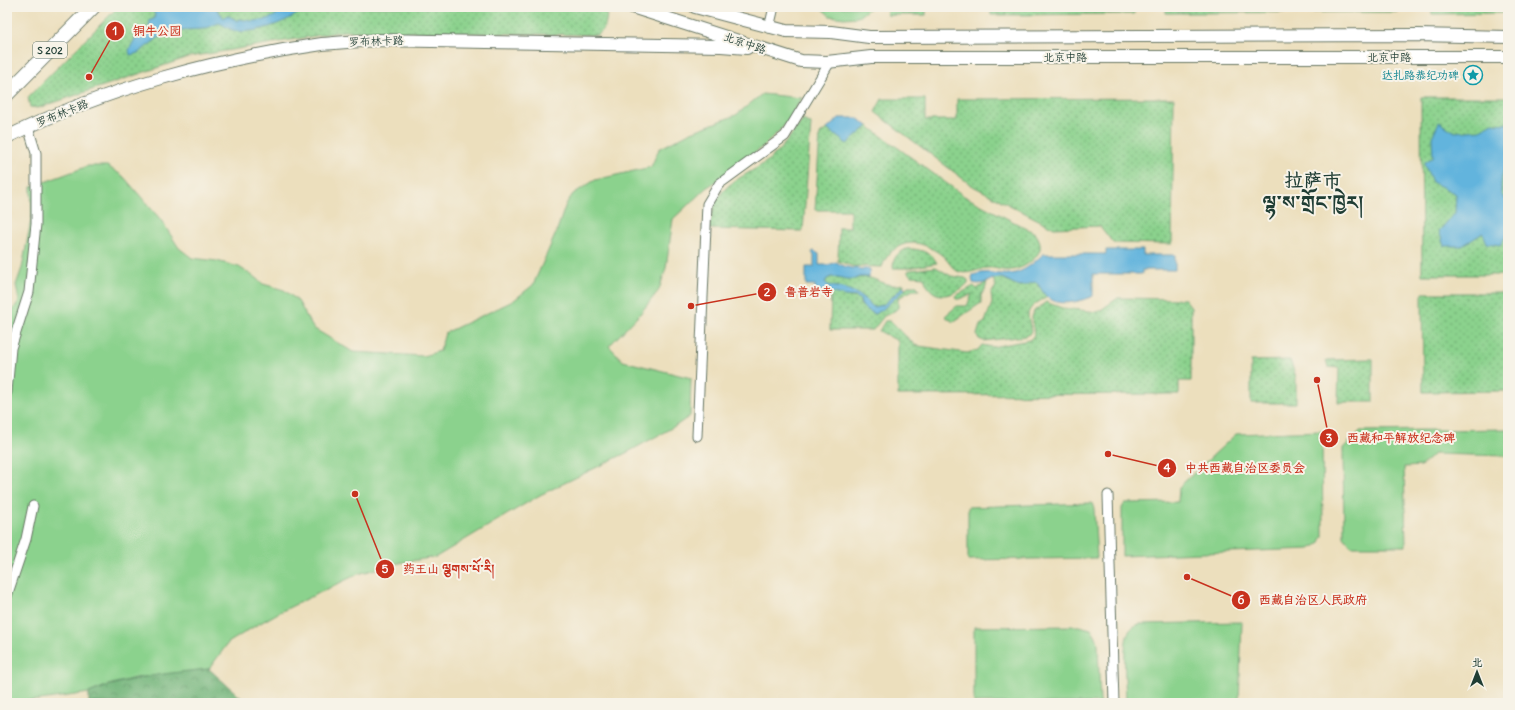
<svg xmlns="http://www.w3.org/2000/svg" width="1515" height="710" font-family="Delius,'LXGW WenKai TC','Noto Serif Tibetan',sans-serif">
<defs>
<pattern id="forest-crowns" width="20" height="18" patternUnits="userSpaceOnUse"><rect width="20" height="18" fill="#70b478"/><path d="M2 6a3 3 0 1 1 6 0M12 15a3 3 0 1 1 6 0" fill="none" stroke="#5b9463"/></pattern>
<pattern id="park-dots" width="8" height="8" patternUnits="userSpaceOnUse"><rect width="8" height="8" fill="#8bd28d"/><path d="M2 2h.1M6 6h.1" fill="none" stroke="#71ac74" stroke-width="1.8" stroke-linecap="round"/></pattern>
</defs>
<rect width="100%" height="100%" fill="#f7f3e8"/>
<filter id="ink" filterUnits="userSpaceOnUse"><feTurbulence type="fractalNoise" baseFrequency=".025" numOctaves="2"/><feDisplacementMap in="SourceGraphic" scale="8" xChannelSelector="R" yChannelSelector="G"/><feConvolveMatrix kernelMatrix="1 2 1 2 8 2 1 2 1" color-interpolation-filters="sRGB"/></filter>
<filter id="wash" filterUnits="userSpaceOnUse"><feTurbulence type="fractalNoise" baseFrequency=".012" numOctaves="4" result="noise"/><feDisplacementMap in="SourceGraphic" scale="16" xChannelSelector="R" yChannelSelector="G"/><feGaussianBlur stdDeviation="0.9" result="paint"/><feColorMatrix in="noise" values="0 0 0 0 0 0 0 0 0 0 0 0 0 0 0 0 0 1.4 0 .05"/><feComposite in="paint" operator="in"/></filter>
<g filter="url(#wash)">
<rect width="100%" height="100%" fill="#ecdfbd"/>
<g fill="#8bd28d" stroke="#558860">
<path d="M 820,7 L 871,7 L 858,17 L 844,18 L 830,16 Z"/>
<path d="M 762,94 L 802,98 L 785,125 L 767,143 L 735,169 L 706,188 L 673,219 L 666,268 L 659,290 L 639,315 L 609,346 L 623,361 L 691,378 L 690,416 L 677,425 L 628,452 L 540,495 L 436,557 L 399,563 L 358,574 L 280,612 L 255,626 L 228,643 L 209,669 L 135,678 L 108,685 L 89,693 L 40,700 L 7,703 L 7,324 L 10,314 L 19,301 L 16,285 L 22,268 L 32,215 L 31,187 L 88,166 L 107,166 L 123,176 L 161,220 L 179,248 L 192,258 L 217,261 L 239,267 L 253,276 L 263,284 L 284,290 L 298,301 L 313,328 L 353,352 L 423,356 L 440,351 L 445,333 L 513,301 L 533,285 L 556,233 L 566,204 L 573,194 L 595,180 L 651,167 L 659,149 L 689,133 L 736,115 Z"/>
<path d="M 1508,429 L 1508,456 L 1434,454 L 1421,466 L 1404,467 L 1406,546 L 1351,546 L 1344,537 L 1343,448 L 1360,431 Z"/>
<path d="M 1322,431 L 1323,536 L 1319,544 L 1310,549 L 1122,556 L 1122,508 L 1125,503 L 1178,502 L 1179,487 L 1236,434 Z"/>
<path d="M 1092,503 L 1094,509 L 1097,558 L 968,560 L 968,507 Z"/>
<path d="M 1242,622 L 1239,703 L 1126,703 C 1126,688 1121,641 1130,630 C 1132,627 1136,625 1140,624 Z"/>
<path d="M 1079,626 L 1091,629 L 1097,639 L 1098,643 L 1100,703 L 974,703 L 974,627 Z"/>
</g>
<path fill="url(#forest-crowns)" stroke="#487856" d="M 209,669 L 247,703 L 89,703 L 89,693 C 127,677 168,673 209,669 Z"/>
<g fill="url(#park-dots)" stroke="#558860">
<path d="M 118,7 L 591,7 L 600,10 L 607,14 C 606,22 605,31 597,35 L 345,31 L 189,57 L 38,108 L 30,107 L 28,97 Z"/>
<path d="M 891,7 L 926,7 L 926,15 L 887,15 L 887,9 Z"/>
<path d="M 991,7 L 1134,7 L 1134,14 L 991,15 Z"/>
<path d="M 1166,7 L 1398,7 L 1398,12 L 1166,13 Z"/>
<path d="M 1431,7 L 1508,7 L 1508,13 L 1432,14 Z"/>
<path d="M 1421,97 L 1508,97 L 1508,275 L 1422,275 Z"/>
<path d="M 1174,98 L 1172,244 L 1113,243 L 1100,226 L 1054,228 L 971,185 L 875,112 L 882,99 L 925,99 L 925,120 L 957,120 L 957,99 Z"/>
<path d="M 803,120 L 811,124 L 803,231 L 709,229 C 711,221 712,213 715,205 C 723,180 753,174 771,158 C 783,147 793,133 803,120 Z"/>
<path d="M 868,126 L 964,196 L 1035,233 C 1040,239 1043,248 1037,255 C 1029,266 1015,272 1002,270 C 997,269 992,267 987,268 C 978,269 966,276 957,271 C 951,267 949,262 944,257 C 936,250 922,242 911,243 C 897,244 886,254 882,267 L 852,266 L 838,261 L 839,228 L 850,228 L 850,210 L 815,210 L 820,134 L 827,129 L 847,144 Z"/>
<path d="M 906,249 C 917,248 932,252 937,263 L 908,268 L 893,268 C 893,257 897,254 906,249 Z"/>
<path d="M 936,267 L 951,276 L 965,278 L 968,280 L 968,283 C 953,298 930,302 924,277 L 911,276 L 908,273 L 908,271 L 911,270 Z"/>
<path d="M 831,277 L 855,279 C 868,274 876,281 887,284 C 892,286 899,285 904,284 L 904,286 L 883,305 L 873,307 C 859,291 847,289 828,285 L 825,282 L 827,279 Z"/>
<path d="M 995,278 C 1008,278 1011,284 1020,286 C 1026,286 1030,282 1036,282 L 1048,297 C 1040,301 1028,306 1028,316 C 1029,322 1031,327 1031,332 L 1027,336 L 984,341 L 979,339 L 977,335 L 980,325 L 985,322 L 992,303 L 991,294 L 996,286 L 993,279 Z"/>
<path d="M 987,282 L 985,290 L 981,295 L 981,303 L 953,322 L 945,316 L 957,306 L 967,306 L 972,294 L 959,299 L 956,299 L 955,296 L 974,286 L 977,289 Z"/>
<path d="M 908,286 L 917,286 L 919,290 L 913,290 L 898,298 L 898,308 L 893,312 L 884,316 L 873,330 L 830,330 L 831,291 L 846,296 L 858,298 L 860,300 L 860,305 L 875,314 L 882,310 Z"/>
<path d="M 1422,293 L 1508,293 L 1508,391 L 1423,392 Z"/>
<path d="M 1118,298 L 1185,299 L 1191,307 L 1191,381 L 1179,381 L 1179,394 L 898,395 L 898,341 L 879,331 L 885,321 L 890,321 L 915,345 L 919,346 L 967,353 L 978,350 L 982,345 L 992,347 L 1030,340 L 1034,335 L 1032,317 L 1034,311 L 1046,302 L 1062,308 L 1098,312 Z"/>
<path d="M 1373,359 L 1373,402 L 1338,402 L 1339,368 L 1328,367 L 1326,360 Z"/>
<path d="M 1290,360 L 1296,377 L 1296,403 L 1251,403 L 1251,361 Z"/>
</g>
<g fill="#62b4dd" stroke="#407888">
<path d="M 162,7 L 215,7 L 224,18 L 227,15 L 238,21 L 239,19 L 252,21 L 264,20 L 273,17 L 286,7 L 307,7 C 290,21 258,34 236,31 C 230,30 224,25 219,23 L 204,29 L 182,30 L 170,33 L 158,38 L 138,53 L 130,55 L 129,50 L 136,37 L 142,37 L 148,33 L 150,20 L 154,19 L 155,15 L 153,10 Z"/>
<path d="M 839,118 L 857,118 L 868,126 L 847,144 L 827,129 Z"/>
<path d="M 1439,122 L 1455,132 L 1480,130 L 1493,123 L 1508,124 L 1508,163 C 1501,170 1501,185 1501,194 L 1505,199 L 1508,199 L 1508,233 L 1500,245 L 1487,243 L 1483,233 L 1462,246 L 1444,246 L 1439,231 L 1455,213 L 1456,194 L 1432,182 L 1424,163 L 1433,157 L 1432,137 Z"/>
<path d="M 1106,250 L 1143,250 L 1143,255 L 1175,255 L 1175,270 L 1142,270 L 1142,274 L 1093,274 L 1093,296 C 1079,302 1057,308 1045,295 C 1042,291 1040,286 1036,282 C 1030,282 1026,286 1021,286 C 1012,285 1006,277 997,278 C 988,280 983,286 973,283 L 972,278 L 973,275 C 987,271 989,273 1001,274 C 1019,276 1031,266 1043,254 L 1106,254 Z"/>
<path d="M 814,251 L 819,254 L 819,265 L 828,265 L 836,262 C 847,269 857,269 870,269 L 869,277 L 859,277 L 855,279 L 846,279 L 838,277 L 831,277 L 827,279 L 825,282 L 828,285 C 849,290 857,290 873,307 L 883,305 L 903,287 L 905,289 L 882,310 L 875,314 C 868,310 861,309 860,300 C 856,295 851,297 845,296 C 832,293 829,291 815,291 L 815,285 L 806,285 L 806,267 L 814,267 L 814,256 L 812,252 Z"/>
</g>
</g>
<g filter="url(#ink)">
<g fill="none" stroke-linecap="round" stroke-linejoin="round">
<g stroke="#677664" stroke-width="11">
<g id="street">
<path d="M 769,28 L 774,7"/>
<path d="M 7,392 L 11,348 L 29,292 L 36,224 L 36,153 L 28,127"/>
<path d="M 697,436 L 707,204 L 719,184 L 785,136 L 830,62"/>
<path d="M 1108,495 L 1114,703"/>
<path d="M 7,596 L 26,539 L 33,506"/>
</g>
</g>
<g stroke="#677664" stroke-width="14">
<g id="secondary">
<path d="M 632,7 L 801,61 L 827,62 L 871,57 L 1508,57"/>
<path d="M 695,7 L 786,31 L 831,32 L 869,37 L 1417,35 L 1508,37"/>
<path d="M 7,137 C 104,89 216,59 322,44 C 340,42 359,41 377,40 L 721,46 L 747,48"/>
</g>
</g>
<g stroke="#677664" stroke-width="16">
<path id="primary" d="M 7,94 L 93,7"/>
</g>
<use href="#street" stroke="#fff" stroke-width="9"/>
<use href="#secondary" stroke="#fff" stroke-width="12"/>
<use href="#primary" stroke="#fff" stroke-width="14"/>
</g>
</g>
<defs>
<g id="sight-ring" transform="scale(1)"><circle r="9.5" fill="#f7f3e8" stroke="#0f9aa8" stroke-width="1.5"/><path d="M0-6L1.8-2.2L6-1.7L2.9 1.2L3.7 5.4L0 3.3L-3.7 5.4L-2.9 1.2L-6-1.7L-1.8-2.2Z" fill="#0f9aa8"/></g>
</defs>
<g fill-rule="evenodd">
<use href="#sight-ring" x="1473" y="75"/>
</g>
<g text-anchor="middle" stroke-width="4" stroke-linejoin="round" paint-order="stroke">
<rect fill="#f7f3e8" stroke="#60746a" stroke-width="1" x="33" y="42" width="34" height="16" rx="3"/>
<g font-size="10" font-weight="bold" fill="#1f3d34">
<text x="50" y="54">S 202</text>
</g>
<g font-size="11" fill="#1f3d34" stroke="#f7f3e8">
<text transform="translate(376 41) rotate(-2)" y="4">罗布林卡路</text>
<text transform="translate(745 43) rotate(19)" y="4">北京中路</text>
<text x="1065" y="61">北京中路</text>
<text x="1389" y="61">北京中路</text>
<text transform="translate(62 113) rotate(-22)" y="4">罗布林卡路</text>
</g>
<g font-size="11" fill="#0d838f" stroke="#f7f3e8" text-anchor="end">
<text x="1459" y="79">达扎路恭纪功碑</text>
</g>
<g font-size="19" font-weight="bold" fill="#1f3d34" stroke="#f7f3e8">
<text x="1313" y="187">拉萨市<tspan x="1313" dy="22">ལྷ་ས་གྲོང་ཁྱེར།</tspan></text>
</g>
</g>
<path fill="none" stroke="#c8321e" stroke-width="1.5" d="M89 77L115 31M691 306L767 292M1317 380L1329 438M1108 454L1167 468M355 494L385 569M1187 577L1241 600"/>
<g fill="#c8321e" stroke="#f7f3e8" stroke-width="1.5">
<circle cx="89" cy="77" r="4"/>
<circle cx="691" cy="306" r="4"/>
<circle cx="1317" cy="380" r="4"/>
<circle cx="1108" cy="454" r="4"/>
<circle cx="355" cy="494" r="4"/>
<circle cx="1187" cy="577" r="4"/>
<circle cx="115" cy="31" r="10"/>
<circle cx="767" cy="292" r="10"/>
<circle cx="1329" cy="438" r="10"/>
<circle cx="1167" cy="468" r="10"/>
<circle cx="385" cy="569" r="10"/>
<circle cx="1241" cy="600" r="10"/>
</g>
<g font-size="12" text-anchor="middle" font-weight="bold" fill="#fff">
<text x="115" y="35">1</text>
<text x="767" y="296">2</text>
<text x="1329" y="442">3</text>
<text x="1167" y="472">4</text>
<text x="385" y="573">5</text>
<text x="1241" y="604">6</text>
</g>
<g font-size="12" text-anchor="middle" font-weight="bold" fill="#c8321e" stroke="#f7f3e8" stroke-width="4" stroke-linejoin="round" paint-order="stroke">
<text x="157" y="35">铜牛公园</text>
<text x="809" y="296">鲁普岩寺</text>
<text x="1401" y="442">西藏和平解放纪念碑</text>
<text x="1245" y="472">中共西藏自治区委员会</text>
<text x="449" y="573">药王山 ལྕགས་པོ་རི།</text>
<text x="1313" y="604">西藏自治区人民政府</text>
</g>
<rect width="1515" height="710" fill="none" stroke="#f7f3e8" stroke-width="24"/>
<g transform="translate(1477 672)" stroke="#f7f3e8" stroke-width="3" paint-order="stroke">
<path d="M0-3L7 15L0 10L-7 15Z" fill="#1f3d34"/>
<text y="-6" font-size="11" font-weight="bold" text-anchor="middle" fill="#1f3d34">北</text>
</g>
</svg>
